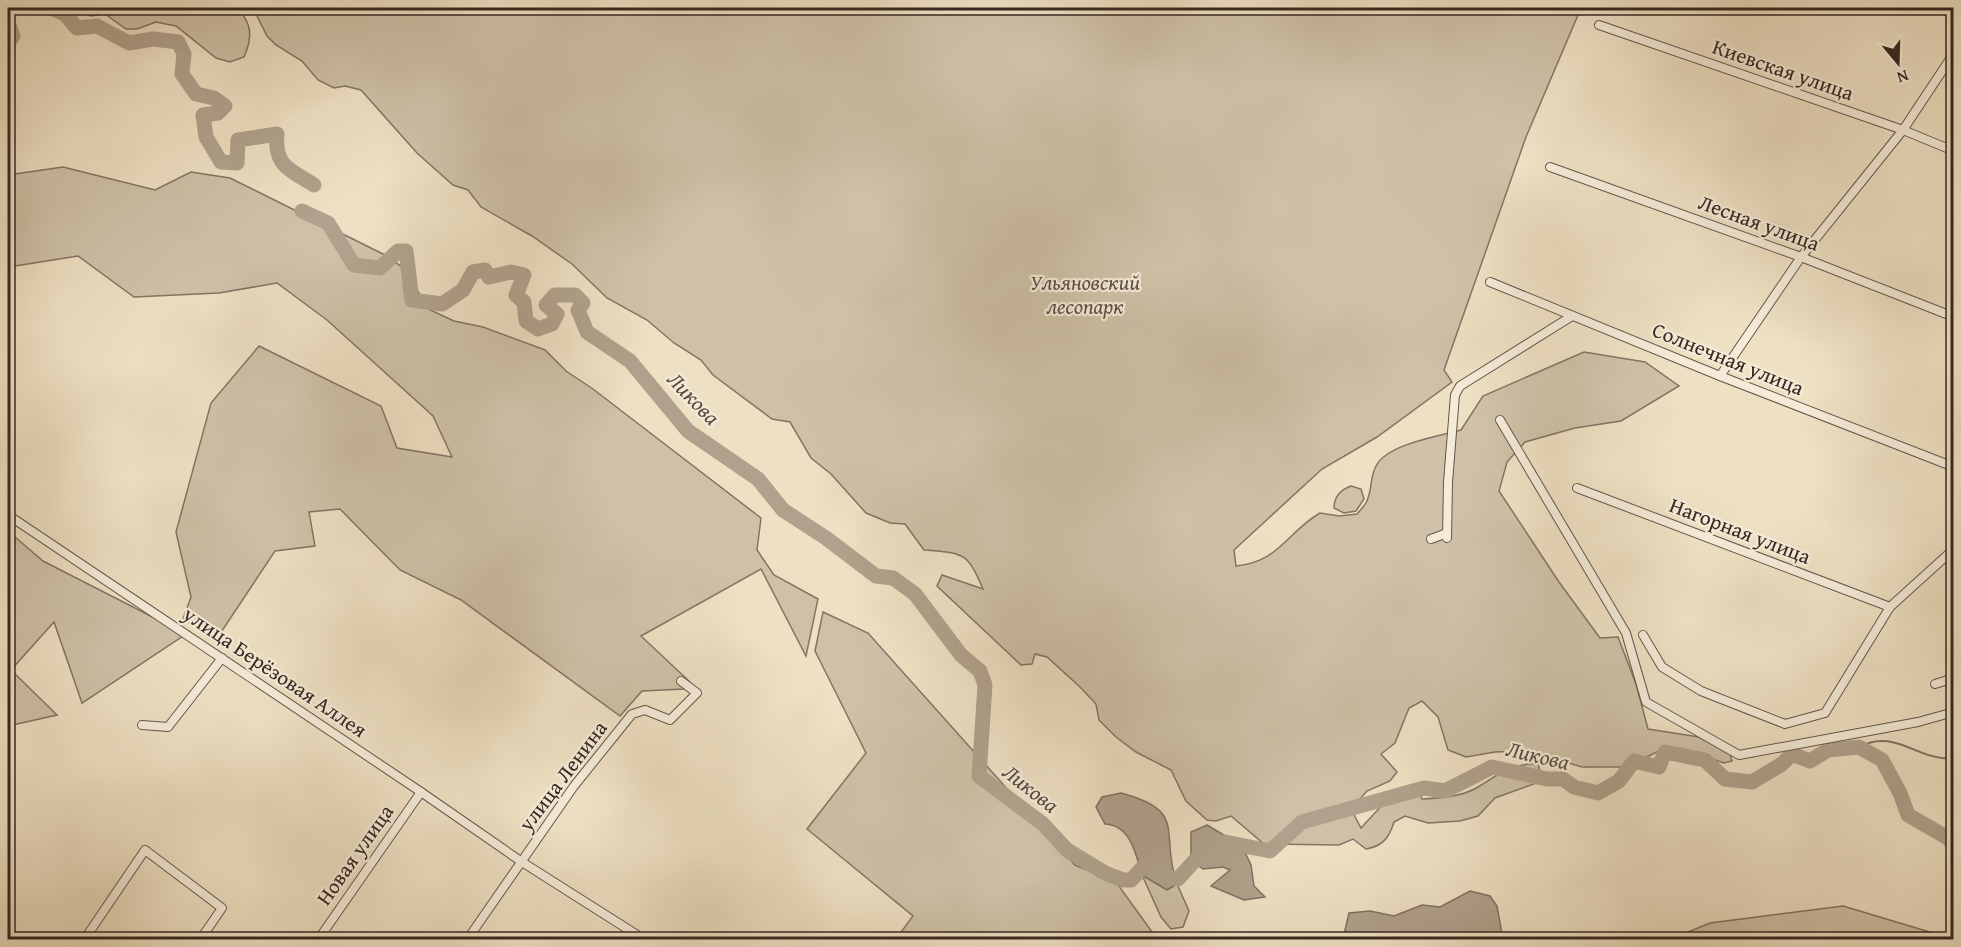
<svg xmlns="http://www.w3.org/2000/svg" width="1961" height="947" font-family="'Gentium Book Plus',serif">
<rect width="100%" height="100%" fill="#eee0c3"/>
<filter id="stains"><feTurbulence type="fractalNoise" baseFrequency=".00333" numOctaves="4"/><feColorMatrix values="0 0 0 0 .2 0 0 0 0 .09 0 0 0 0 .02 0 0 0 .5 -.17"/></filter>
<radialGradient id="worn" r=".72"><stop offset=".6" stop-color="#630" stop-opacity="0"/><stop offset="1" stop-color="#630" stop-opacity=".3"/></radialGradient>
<g fill="#cfc1a8" stroke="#837465" stroke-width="1.5">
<path d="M 72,8 L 237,8 C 252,23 253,37 244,57 L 230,62 L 216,58 L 176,26 L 156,22 L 137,29 L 126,29 L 105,14 L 91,16 Z"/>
<path d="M 257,8 L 1581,8 L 1526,137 L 1444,370 L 1452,382 L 1377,437 L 1322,469 L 1234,550 L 1236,566 C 1279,562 1286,533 1320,513 L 1339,516 L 1357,514 C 1361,509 1367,504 1368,498 C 1372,488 1370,477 1376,466 C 1387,444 1439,436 1461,430 L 1483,396 L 1584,352 L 1645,362 L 1679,386 L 1621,421 L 1575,428 L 1525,442 L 1507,462 L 1499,491 L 1559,582 L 1600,638 L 1618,637 L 1636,684 L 1648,729 L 1699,737 L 1730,754 L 1732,761 L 1724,763 L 1679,748 L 1665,748 L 1626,767 L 1582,767 L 1528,751 L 1495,752 L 1466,757 L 1448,750 L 1438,717 L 1422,701 L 1409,708 L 1395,743 L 1381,754 L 1397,772 L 1390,781 L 1367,791 L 1351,809 L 1361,828 L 1385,802 L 1414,784 L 1422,799 C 1440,798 1462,797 1478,787 C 1503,772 1506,766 1538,763 L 1542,781 L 1495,798 L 1478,816 L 1460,821 L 1428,823 L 1405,816 L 1394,822 C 1389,838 1383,846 1366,849 L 1353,839 L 1339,845 L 1264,844 L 1231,816 L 1216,821 L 1207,820 L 1186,801 L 1171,770 L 1136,752 L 1116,737 L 1099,720 L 1096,704 L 1080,687 L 1047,657 L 1035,654 L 1032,664 L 1021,665 L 937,586 L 942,575 L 983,589 C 967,552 964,553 924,550 L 905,524 L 890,523 L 866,513 L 831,474 L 811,458 L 790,422 L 772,419 L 713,375 L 701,360 L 674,343 L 647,320 L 607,298 L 572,264 L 532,236 L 481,207 L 468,190 L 453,185 L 417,153 L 361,90 L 345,86 L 334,88 L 318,80 L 302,61 L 276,45 L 267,36 L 255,12 Z"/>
<path d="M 63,167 L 155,190 L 191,172 L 230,178 L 385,255 L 409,272 L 426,308 L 454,321 L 483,327 L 545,350 L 566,371 L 593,389 L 761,518 L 757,550 L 774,575 L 818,599 L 806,656 L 761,569 L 641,636 L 690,682 L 684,689 L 642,691 L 620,716 L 461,600 L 400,570 L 340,509 L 309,512 L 315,546 L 275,551 L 216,640 L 183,619 L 191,597 L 176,532 L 211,403 L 259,346 L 381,406 L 397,448 L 452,457 L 433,416 L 327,320 L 277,283 L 219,293 L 134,297 L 78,256 L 8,267 L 8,175 Z"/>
<path d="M 1351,486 L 1361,489 L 1364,499 L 1356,511 L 1344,513 L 1334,508 C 1334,497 1340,490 1351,486 Z"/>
<path d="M 8,531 L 43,561 L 186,634 L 82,703 L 54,622 L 11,670 L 57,715 L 8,726 L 8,612 L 11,610 L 8,605 Z"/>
<path d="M 823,612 L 868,633 L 1075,865 L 1116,882 L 1152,932 L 1161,939 L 896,939 L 913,916 L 807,829 L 866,753 L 815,651 Z"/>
<path d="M 1142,875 L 1167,890 L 1177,884 L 1189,911 L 1183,927 L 1171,929 L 1161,917 Z"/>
<path d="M 1843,906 L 1953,939 L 1671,939 L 1710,923 Z"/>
</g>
<g fill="#b0a18c" stroke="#807162" stroke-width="1.5">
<path d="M 1121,793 C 1189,811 1159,832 1177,884 L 1167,890 L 1142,875 C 1136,855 1131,825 1105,824 L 1096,807 L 1102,797 Z"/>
<path d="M 1207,825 L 1227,837 L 1239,840 L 1251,865 L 1254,886 L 1265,897 L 1244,900 L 1211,886 L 1230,870 L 1223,867 L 1203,869 L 1191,860 L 1191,832 Z"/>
<path d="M 1470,891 L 1490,896 L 1497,906 L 1503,939 L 1343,939 L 1349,913 L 1370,911 L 1394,916 L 1422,905 L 1440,907 Z"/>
</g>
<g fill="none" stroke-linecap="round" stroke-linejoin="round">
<path stroke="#807162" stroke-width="2" d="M 1859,747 C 1895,728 1916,760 1954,759"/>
<g stroke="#b0a18c" stroke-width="15">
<path d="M 51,8 L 65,14 L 77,28 L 97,26 L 129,43 L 153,39 L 178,42 L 184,54 L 182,74 L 196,94 L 214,98 L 225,106 L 218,113 L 203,115 L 206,137 L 221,162 L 237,163 L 238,140 L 277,134 C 274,166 289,169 314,185"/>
<path d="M 8,22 L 13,36 L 8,43"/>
<path d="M 302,211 L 328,223 L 354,265 L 380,268 L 398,251 L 406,251 L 412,300 L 442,304 L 463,290 L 473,272 L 485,270 L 489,277 L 511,272 L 524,275 L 516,295 L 524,302 L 526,321 L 538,329 L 552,324 L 557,314 L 546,305 L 555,295 L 575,295 L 583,303 L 578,310 L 587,332 L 630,361 L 688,431 L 758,479 L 783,510 L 826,538 L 876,576 L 893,578 L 915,594 L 961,655 L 980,671 L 985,685 L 979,776 L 1043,824 L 1067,850 L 1105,873 L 1123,880 L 1131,880 L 1148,862 L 1158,875 L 1178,879 L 1197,858 L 1225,842 L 1270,851 L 1302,822 L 1424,788 L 1445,791 L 1492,767 L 1547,779 L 1563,779 L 1574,787 L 1598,793 L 1619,781 L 1634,761 L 1659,767 L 1665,752 L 1705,760 L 1725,779 L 1752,782 L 1782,764 L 1792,754 L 1810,761 L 1828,750 L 1859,747 L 1882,760 L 1900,793 L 1908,815 L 1948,838 L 1954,846"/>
</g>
<g stroke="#65564a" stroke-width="10">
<g id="minor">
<path d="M 1599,25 L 1903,130 L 1954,151"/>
<path d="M 1550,167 L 1801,257 L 1954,317"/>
<path d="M 1490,282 L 1720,376 L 1954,467"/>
<path d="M 1720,376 L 1801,257 L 1903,130 L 1954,53"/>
<path d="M 1500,420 L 1626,633 L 1646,702 L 1739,755 L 1918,722 L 1954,712"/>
<path d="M 1577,488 L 1890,607"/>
<path d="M 8,515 L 421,792 L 522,862 L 645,940"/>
<path d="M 1447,538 L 1448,482 L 1455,395 L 1460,386 L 1572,316"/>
<path d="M 1431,539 L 1447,533"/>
<path d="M 1643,635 L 1662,667 L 1701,691 L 1785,724 L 1825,713 L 1890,607 L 1954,549"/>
<path d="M 1935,684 L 1954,678"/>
<path d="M 142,725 L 168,727 L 222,658"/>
<path d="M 84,940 L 145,850 L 222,908 L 200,940"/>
<path d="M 318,940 L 421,792"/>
<path d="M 467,940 L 574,786 L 632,714 L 645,710 L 670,720 L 697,693 L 681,681"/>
</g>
</g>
<use href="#minor" stroke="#f4ebd8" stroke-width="8"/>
</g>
<g text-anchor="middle" stroke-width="4.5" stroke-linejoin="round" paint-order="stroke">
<g font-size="21" fill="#372822" stroke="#f4ebd8">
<text transform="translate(1783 70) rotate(19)" y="7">Киевская улица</text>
<text transform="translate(1759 223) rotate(20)" y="7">Лесная улица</text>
<text transform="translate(1728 359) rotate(22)" y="7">Солнечная улица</text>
<text transform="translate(1740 531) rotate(21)" y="7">Нагорная улица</text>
<text transform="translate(275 672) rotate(34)" y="7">улица Берёзовая Аллея</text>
<text transform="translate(563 776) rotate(-53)" y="7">улица Ленина</text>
<text transform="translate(355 855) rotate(-55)" y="7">Новая улица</text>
</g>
<g font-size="21" font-style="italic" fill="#5d4e44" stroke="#f4ebd8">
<text x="1085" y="290">Ульяновский<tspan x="1085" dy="24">лесопарк</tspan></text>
</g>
<g font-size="22" font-style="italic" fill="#5b4c42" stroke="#f4ebd8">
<text transform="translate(694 398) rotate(46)" y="8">Ликова</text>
<text transform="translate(1538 755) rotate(13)" y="8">Ликова</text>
<text transform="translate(1031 788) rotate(38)" y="8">Ликова</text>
</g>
</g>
<rect width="1961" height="947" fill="none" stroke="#eee0c3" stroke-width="30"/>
<rect x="9" y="9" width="1943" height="929" fill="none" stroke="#372822" stroke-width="3"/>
<rect x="15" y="15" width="1931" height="917" fill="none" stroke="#372822" stroke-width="1.5"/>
<g transform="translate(1898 63) rotate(161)" stroke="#f4ebd8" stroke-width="4.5" paint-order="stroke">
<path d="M0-4.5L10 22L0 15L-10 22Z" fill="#372822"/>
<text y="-9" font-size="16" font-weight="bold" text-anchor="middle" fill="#372822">N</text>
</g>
<rect width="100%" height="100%" filter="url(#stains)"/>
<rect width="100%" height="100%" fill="url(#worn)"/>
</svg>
